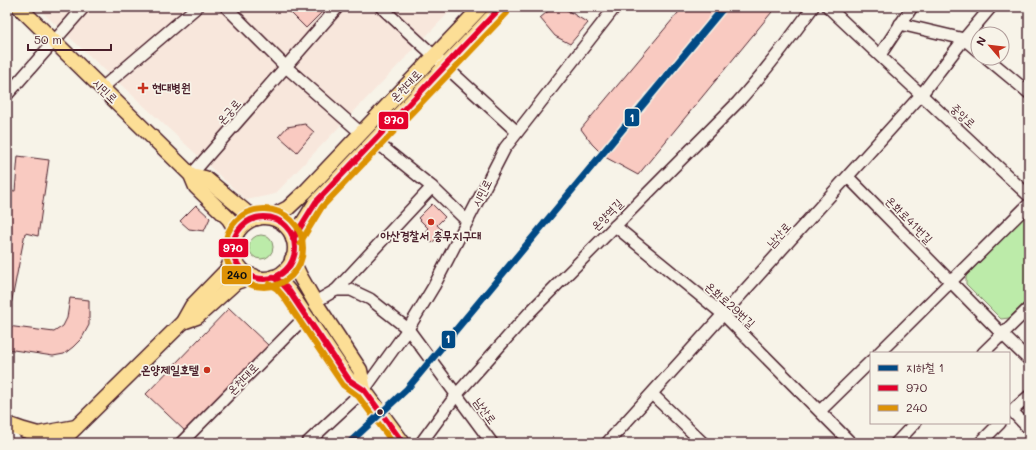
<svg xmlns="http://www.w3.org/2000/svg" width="1036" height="450" font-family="Mali,'Poor Story',sans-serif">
<rect width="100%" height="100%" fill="#f7f3e8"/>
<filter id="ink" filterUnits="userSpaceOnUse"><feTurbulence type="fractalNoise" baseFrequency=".025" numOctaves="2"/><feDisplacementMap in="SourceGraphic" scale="8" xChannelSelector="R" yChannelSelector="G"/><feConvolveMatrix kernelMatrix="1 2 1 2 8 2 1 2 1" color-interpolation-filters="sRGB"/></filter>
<g filter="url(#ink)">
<path fill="#f8e7dc" d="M 44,7 L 454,7 L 275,194 L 246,200 L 41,11 Z"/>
<g fill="#bceba9" stroke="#83856a">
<path d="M 1027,215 L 1029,217 L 1029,298 L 1009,318 L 1001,319 L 966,284 L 966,276 Z"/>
<circle cx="261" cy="247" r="12"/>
</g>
<g fill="#f9cac1" stroke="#4a1f2b">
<path d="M 285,7 L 327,7 L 306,28 Z"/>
<path d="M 553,7 L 562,7 L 588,23 L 570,44 L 555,36 L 540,18 Z"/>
<path d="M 683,7 L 776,7 L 638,175 L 605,157 L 592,144 L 581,129 Z"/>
<path d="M 305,124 L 314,132 L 297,152 L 279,136 L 287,127 Z"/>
<path d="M 18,156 L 49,160 L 38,236 L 25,233 L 7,325 L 7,239 L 9,228 L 7,228 L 7,190 L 15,191 Z"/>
<path d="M 432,204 L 445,217 L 437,225 L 443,231 L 432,243 L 422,234 L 428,228 L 418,218 Z"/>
<path d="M 196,205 L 210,218 L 204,231 L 189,229 L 180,221 Z"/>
<path d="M 70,298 L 89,300 L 89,325 L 82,338 L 73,347 L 64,354 L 53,356 L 7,349 L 7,326 L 54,332 L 63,326 L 67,318 Z"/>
<path d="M 229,308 L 269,346 L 186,432 L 146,394 Z"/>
</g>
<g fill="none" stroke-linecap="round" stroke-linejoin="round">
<g stroke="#4a1f2b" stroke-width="14">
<g id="minor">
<path d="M 226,7 L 286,67 L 361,133"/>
<path d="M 381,7 L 517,132"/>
<path d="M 828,7 L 1029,196"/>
<path d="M 900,24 L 964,39 L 978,51"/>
<path d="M 880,55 L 912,7"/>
<path d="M 987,58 L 1029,93"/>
<path d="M 102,88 L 197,7"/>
<path d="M 7,95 L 84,7"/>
<path d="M 375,141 L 432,187 L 467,221"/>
<path d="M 191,175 L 338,7"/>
<path d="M 848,177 L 1002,334 L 1029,360"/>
<path d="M 615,226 L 724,315 L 851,443"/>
<path d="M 336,290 L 351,290 L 370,299 L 408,329 L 492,443"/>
<path d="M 315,302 L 336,290 L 432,187"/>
<path d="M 879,353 L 1029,204"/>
<path d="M 983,353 L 1029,308"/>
<path d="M 652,394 L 703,443"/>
<path d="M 1029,396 L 1012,411 L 1029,429"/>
<path d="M 820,411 L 871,361"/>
<path d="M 7,432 L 18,443"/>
<path d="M 181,443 L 306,316"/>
<path d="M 307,443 L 364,390 L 408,329 L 434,286 L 505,148 L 615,7"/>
<path d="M 421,443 L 457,394 L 530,312 L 738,102 C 765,72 789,40 813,7"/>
<path d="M 607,443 L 921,95 L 964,39 L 991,7"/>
<path d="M 896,443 L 915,423"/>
<path d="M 980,443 L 1000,423"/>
</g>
</g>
<g stroke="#4a1f2b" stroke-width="17">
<g id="major">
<path d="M 19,7 L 191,175 L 196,187 L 229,219 L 237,232"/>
<path d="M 191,175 L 205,178 L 246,212 L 258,218"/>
<path d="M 270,217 L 288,208 L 305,192 L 481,7"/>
<circle cx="264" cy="248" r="31"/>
<path d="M 293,239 L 316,202 L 501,7"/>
<path d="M 292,259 L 300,276 L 315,302 L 360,370 L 364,390"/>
<path d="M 273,277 L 282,283 L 289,291 L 349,380 L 364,390 L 403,443"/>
<path d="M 183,322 L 197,317 L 236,282 L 254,276"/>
<path d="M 7,424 L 24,430 L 38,434 L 76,427"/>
<path d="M 60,443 L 183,322 L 192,306 L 227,270 L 234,254"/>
</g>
</g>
<use href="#minor" stroke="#f7f3e8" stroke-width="11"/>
<use href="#major" stroke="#fcde96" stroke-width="14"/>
<g stroke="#f7f3e8" stroke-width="9">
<g id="bus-1">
<circle cx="264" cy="248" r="31"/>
<path d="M 293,239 L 316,202 L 501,7"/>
<path d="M 273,277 L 282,283 L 289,291 L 349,380 L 364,390 L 403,443"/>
</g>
</g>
<g stroke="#f7f3e8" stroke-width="9">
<g id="bus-2">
<circle cx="264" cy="248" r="39"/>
<path d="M 300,243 L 322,207 L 507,13"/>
<path d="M 269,284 L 277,289 L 283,296 L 343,385 L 358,396 L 393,443"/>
</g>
</g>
<use href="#bus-1" stroke="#e4002b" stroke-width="6"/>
<use href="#bus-2" stroke="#dd9206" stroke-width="6"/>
<g stroke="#f7f3e8" stroke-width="10">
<path id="metro-1" d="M 349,443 L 407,389 L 724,7"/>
</g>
<use href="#metro-1" stroke="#004a85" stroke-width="7"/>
</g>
</g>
<g fill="#c8321e" stroke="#f7f3e8" stroke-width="1.5">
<path d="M141 82h4v4h4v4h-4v4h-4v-4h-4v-4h4z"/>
<circle cx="431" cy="222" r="4"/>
<circle cx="207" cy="370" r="4"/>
</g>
<circle fill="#4a1f2b" stroke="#f7f3e8" stroke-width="1.5" cx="380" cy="412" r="3.5"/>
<g text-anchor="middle" stroke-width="3.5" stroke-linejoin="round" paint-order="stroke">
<g font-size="12" fill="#4a1f2b" stroke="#f7f3e8">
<text transform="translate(406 86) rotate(-46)" y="4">온천대로</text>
<text transform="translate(105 91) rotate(44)" y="4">시민로</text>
<text transform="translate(229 112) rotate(-49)" y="4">온궁로</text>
<text transform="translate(963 116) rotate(43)" y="4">중앙로</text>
<text transform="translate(482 193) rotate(-63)" y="4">시민로</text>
<text transform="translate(607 215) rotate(-45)" y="4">온양역길</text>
<text transform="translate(909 220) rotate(45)" y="4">온화로41번길</text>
<text transform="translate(779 235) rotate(-48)" y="4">남산로</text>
<text transform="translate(730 305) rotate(42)" y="4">온화로29번길</text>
<text transform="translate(243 379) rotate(-46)" y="4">온천대로</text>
<text transform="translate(485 411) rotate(54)" y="4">남산로</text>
</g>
<g font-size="12" font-weight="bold" fill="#4a1f2b" stroke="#f7f3e8" text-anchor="start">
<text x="152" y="92">현대병원</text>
<text x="431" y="240" text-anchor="middle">아산경찰서 충무지구대</text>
<text x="199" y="374" text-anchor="end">온양제일호텔</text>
</g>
</g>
<g stroke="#f7f3e8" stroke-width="1.5">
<rect x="624" y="108" width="16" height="19" rx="4" fill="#004a85"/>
<rect x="378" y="111" width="31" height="19" rx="4" fill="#e4002b"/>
<rect x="218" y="238" width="31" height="20" rx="4" fill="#e4002b"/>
<rect x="221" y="265" width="31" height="20" rx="4" fill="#dd9206"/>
<rect x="441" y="330" width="15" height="19" rx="4" fill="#004a85"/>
</g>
<g font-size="11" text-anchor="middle" font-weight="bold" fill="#fff">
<text x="632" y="122">1</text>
<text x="394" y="124">970</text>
<text x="233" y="252">970</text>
<text x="448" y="343">1</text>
</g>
<g font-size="11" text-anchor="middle" font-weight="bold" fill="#111">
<text x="237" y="279">240</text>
</g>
<rect width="1036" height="450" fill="none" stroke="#f7f3e8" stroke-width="24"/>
<rect x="12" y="12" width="1012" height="426" fill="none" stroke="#4a1f2b" stroke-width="1.5" filter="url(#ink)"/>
<rect x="870" y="352" width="140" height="72" fill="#f7f3e8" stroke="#b29e9c"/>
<rect x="878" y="365" width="20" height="6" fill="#004a85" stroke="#b29e9c"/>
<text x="906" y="372" font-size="12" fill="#4a1f2b">지하철 1</text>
<rect x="878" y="385" width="20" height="6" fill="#e4002b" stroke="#b29e9c"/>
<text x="906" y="392" font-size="12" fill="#4a1f2b">970</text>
<rect x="878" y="405" width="20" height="6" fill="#dd9206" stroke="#b29e9c"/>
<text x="906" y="412" font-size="12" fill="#4a1f2b">240</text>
<g transform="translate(990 46) rotate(298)"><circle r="19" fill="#f7f3e8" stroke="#b29e9c"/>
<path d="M0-3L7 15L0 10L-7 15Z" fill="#c8321e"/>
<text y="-6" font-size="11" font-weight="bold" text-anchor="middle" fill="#4a1f2b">N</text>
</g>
<path d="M28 44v6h83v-6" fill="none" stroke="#4a1f2b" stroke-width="2"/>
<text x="34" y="44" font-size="12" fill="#4a1f2b" stroke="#f7f3e8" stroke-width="3" paint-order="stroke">50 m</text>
</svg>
